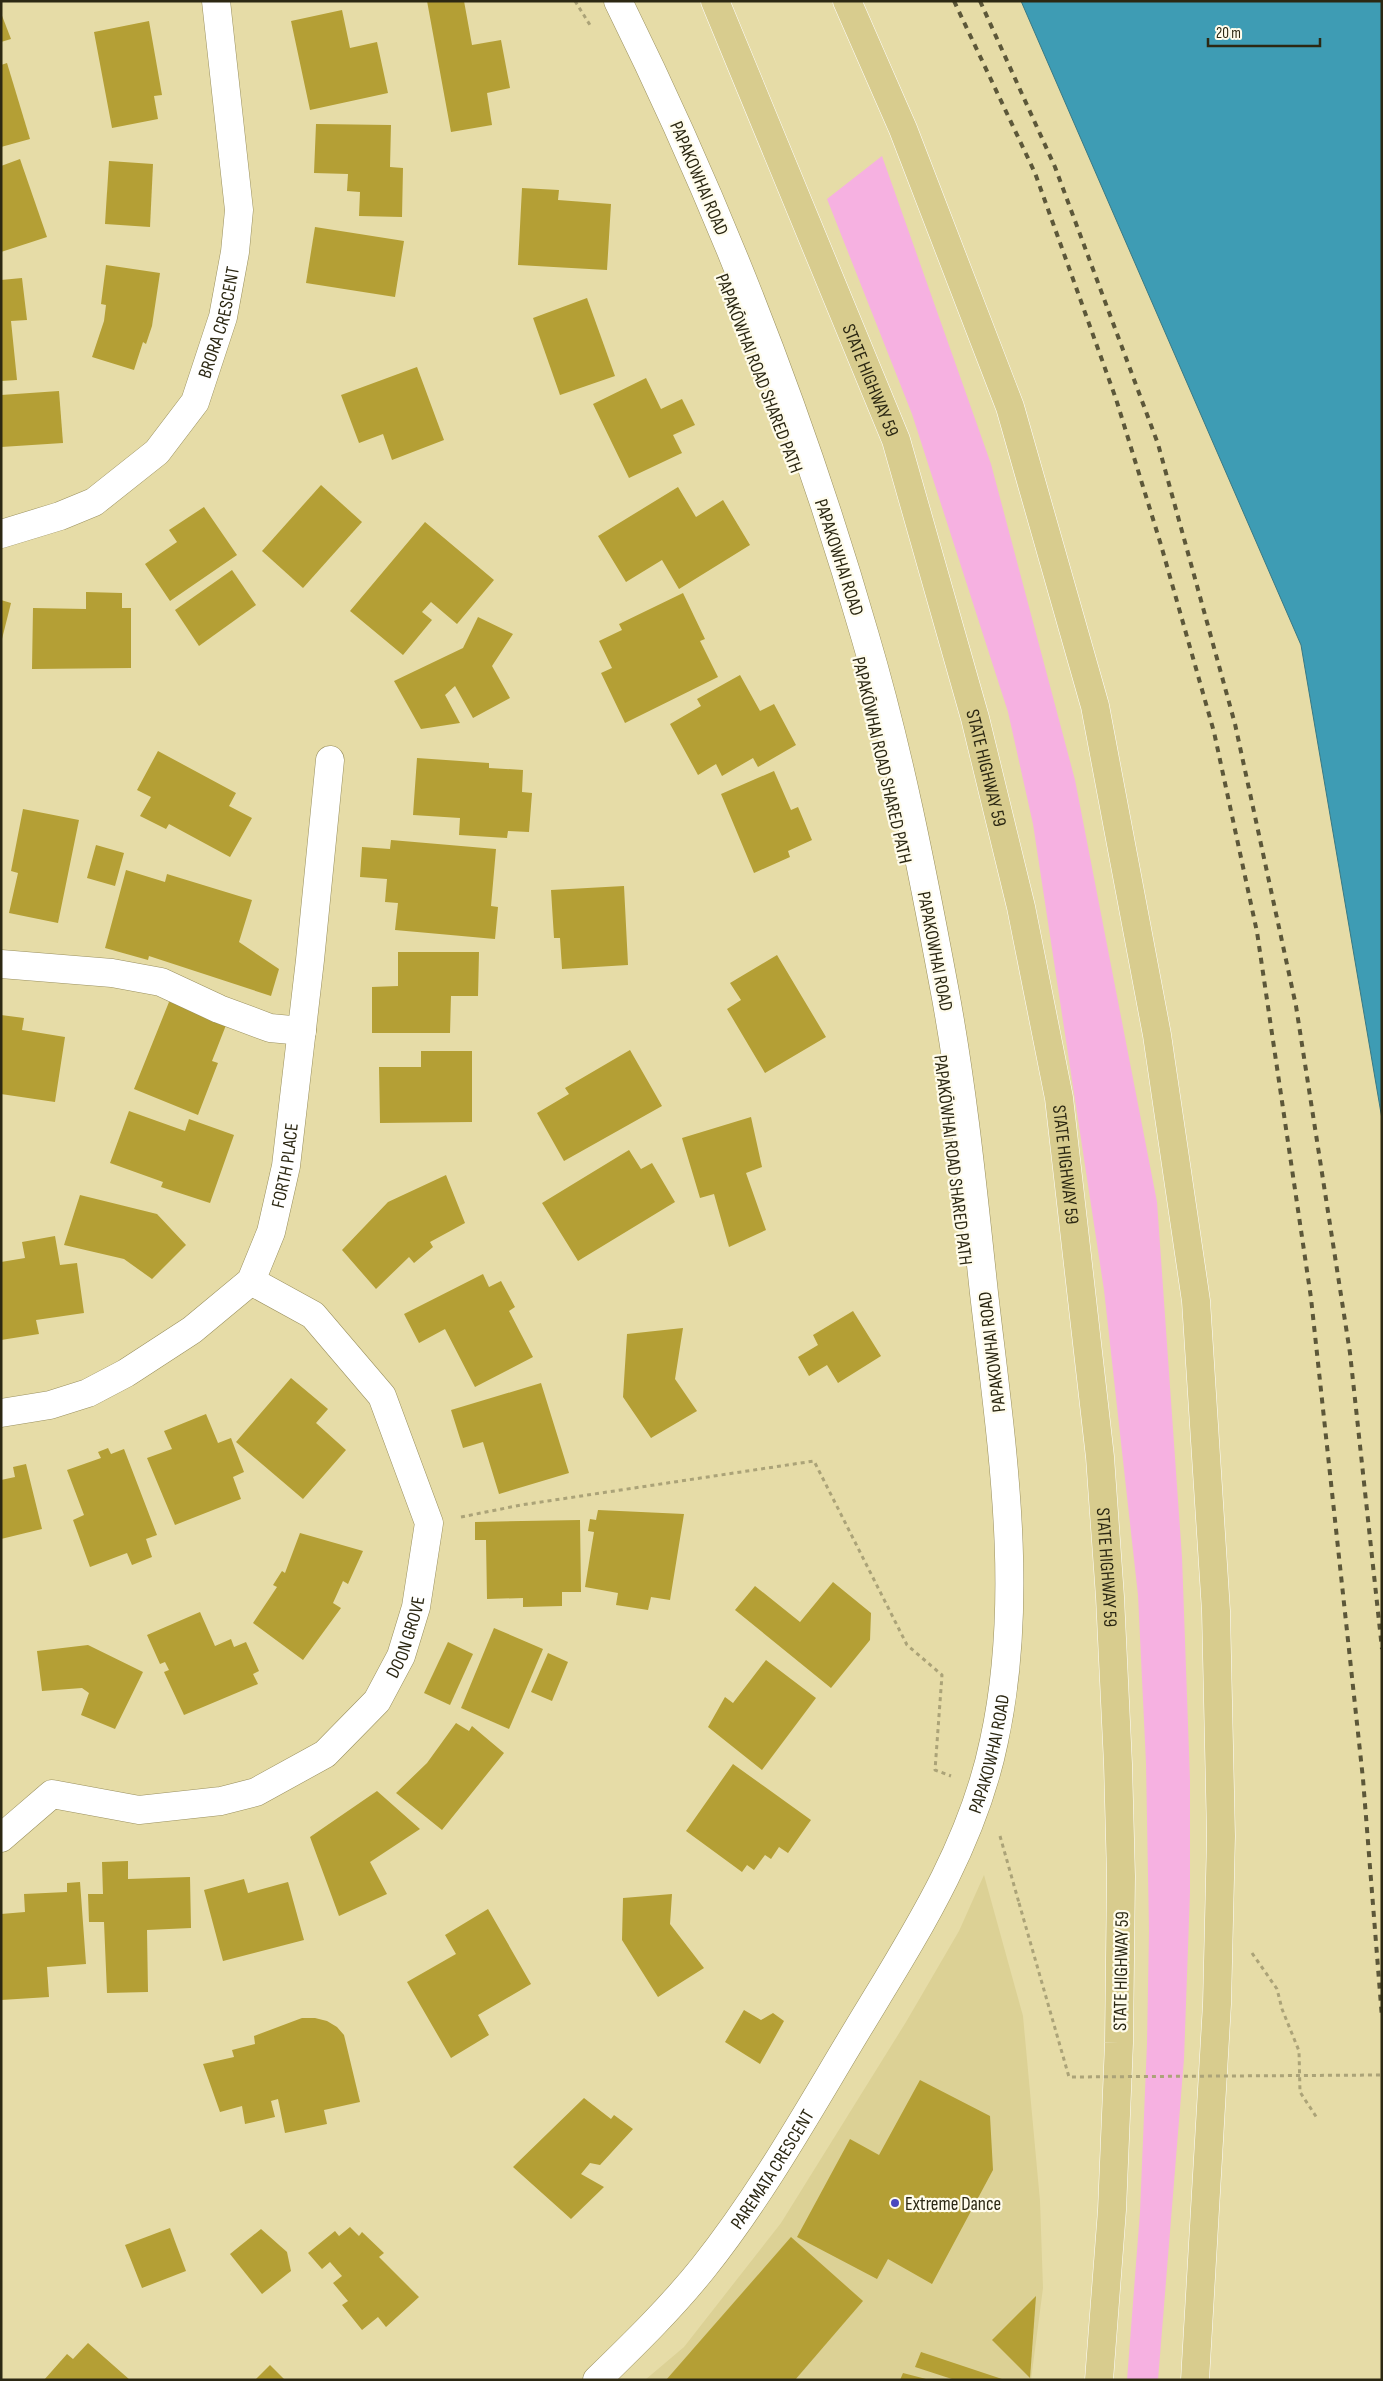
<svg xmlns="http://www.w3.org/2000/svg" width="1383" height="2381" font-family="'Sofia Sans Condensed',sans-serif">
<rect width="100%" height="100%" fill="#e6dca7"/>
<path fill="#dcd195" d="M 984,1875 L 1023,2016 L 1040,2201 L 1043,2288 L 1031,2380 L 645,2380 L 684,2347 L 781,2223 L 906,2022 L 959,1931 Z"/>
<path fill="#f6b1e1" d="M 882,156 L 991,464 L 1075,780 L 1157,1202 L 1182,1557 L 1190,1780 L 1190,1892 L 1184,2059 L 1158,2380 L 1127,2380 L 1140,2212 L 1147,2043 L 1149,1931 L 1146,1763 L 1138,1595 L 1104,1290 L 1033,824 L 1008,712 L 912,414 L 827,199 Z"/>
<path fill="#3e9cb4" stroke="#397984" d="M 1021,1 L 1382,1 L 1382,1119 L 1301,645 Z"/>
<g fill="#b49f35">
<path d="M 427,1 L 464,1 L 472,45 L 501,40 L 510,88 L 487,93 L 492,125 L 451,132 Z"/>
<path d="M 342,10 L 350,48 L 377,42 L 388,93 L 310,110 L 291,21 Z"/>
<path d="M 1,13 L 11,39 L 1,42 Z"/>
<path d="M 149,21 L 162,95 L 154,96 L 158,119 L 112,128 L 94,32 Z"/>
<path d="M 7,63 L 30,139 L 1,147 L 1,65 Z"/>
<path d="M 316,124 L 391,125 L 390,167 L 403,168 L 402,217 L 359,216 L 360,192 L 347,191 L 348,174 L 314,173 Z"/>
<path d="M 20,159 L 47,237 L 1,252 L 1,166 Z"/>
<path d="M 109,161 L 153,164 L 150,227 L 105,224 Z"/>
<path d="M 522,188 L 559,190 L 558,200 L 611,204 L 607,270 L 518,265 Z"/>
<path d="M 315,227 L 404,241 L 395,297 L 306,283 Z"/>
<path d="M 106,265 L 160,273 L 152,326 L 146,344 L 143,342 L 134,370 L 92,357 L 104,321 L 106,305 L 101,304 Z"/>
<path d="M 22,278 L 27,320 L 11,321 L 17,380 L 1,381 L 1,280 Z"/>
<path d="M 587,298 L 615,376 L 560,395 L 533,318 Z"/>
<path d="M 417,367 L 444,440 L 392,460 L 383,434 L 359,443 L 341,395 Z"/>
<path d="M 646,378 L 661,409 L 682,399 L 695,425 L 673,435 L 682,453 L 629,478 L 593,404 Z"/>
<path d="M 59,391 L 63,443 L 1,447 L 1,395 Z"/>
<path d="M 321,485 L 362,522 L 303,588 L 262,551 Z"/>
<path d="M 678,487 L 696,517 L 723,500 L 750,545 L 679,589 L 662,560 L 626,582 L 598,536 Z"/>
<path d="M 204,507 L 237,555 L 170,601 L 145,564 L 177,542 L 169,530 Z"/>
<path d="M 425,522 L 494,580 L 457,624 L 431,602 L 422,612 L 432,620 L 403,655 L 350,611 Z"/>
<path d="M 232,570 L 256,605 L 199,646 L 175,610 Z"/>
<path d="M 86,592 L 122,593 L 122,608 L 131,608 L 131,668 L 32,669 L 33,608 L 86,609 Z"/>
<path d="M 683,593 L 705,639 L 700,641 L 718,677 L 625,723 L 601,673 L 612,668 L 599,641 L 622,630 L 619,624 Z"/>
<path d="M 1,600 L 11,603 L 2,639 L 1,639 Z"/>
<path d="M 478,617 L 513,634 L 492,666 L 510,698 L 473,718 L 455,686 L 445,695 L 460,723 L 421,729 L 394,681 L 463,648 Z"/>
<path d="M 740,675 L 760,711 L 774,704 L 796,745 L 758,767 L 753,758 L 722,776 L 716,764 L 698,775 L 670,724 L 701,706 L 697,699 Z"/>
<path d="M 158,751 L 236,793 L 229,806 L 252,818 L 230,857 L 169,824 L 166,829 L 140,816 L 151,797 L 137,790 Z"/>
<path d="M 417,758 L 489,763 L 489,768 L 523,770 L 522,792 L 532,793 L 529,832 L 508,831 L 507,838 L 459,835 L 460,818 L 413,815 Z"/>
<path d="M 774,771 L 791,810 L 798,807 L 812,840 L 788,851 L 790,857 L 754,873 L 721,794 Z"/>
<path d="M 23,809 L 79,820 L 58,923 L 9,913 L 18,873 L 11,871 Z"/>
<path d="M 391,840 L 496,849 L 491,906 L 498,907 L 495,939 L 395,930 L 398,903 L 385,902 L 387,879 L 360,877 L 362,847 L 390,849 Z"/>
<path d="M 96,845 L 124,853 L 115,886 L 87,878 Z"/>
<path d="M 126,870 L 165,882 L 167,874 L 252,900 L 239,942 L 279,969 L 271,996 L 149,956 L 148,960 L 105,948 Z"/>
<path d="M 624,886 L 628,965 L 562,969 L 560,938 L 554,938 L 551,890 Z"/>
<path d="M 398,952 L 479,952 L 478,996 L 451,996 L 450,1033 L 372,1033 L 372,987 L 398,986 Z"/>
<path d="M 777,955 L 826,1037 L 765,1073 L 727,1009 L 741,1000 L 730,983 Z"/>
<path d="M 171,997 L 228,1020 L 212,1061 L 218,1063 L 198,1115 L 134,1089 Z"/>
<path d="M 1,1015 L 24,1018 L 22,1030 L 65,1037 L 55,1102 L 1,1094 Z"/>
<path d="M 630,1050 L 662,1106 L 564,1161 L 537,1113 L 569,1094 L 565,1088 Z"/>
<path d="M 421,1051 L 472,1051 L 472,1122 L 380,1123 L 379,1067 L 421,1067 Z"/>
<path d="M 129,1111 L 185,1131 L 189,1119 L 234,1135 L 210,1203 L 161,1187 L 163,1182 L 110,1163 Z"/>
<path d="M 751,1117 L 762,1167 L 746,1173 L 766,1230 L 729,1247 L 714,1194 L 700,1198 L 682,1138 Z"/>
<path d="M 629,1150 L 641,1169 L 652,1163 L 675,1202 L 578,1261 L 542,1203 Z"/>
<path d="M 446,1175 L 465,1223 L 430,1242 L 433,1247 L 414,1263 L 409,1257 L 376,1289 L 342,1250 L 388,1202 Z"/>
<path d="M 80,1195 L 157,1214 L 186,1245 L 152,1279 L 124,1259 L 64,1245 Z"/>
<path d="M 55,1236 L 60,1265 L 77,1263 L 84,1313 L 36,1320 L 39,1334 L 1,1340 L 1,1262 L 25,1258 L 22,1242 Z"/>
<path d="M 483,1274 L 489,1287 L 501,1281 L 515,1307 L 509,1311 L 533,1357 L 475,1387 L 445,1329 L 419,1343 L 404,1314 Z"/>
<path d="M 853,1311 L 881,1356 L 838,1383 L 827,1365 L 809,1376 L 798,1357 L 818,1345 L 813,1335 Z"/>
<path d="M 683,1328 L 675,1379 L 697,1411 L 651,1438 L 623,1397 L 627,1334 Z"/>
<path d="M 291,1378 L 328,1409 L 316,1423 L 346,1450 L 303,1499 L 236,1442 Z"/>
<path d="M 541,1383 L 569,1473 L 499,1494 L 483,1442 L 463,1448 L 451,1410 Z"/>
<path d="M 206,1414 L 218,1443 L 231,1438 L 244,1472 L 233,1477 L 241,1499 L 175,1525 L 147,1458 L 172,1449 L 164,1431 Z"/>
<path d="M 108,1448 L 111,1454 L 124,1449 L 157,1535 L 146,1539 L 152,1557 L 132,1565 L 127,1553 L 90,1567 L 73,1520 L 84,1515 L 67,1470 L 101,1458 L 98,1452 Z"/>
<path d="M 26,1464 L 42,1529 L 1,1539 L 1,1480 L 15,1477 L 13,1467 Z"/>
<path d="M 598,1510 L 684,1514 L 670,1600 L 651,1597 L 648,1610 L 616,1605 L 618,1593 L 585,1587 L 594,1532 L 588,1531 L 590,1519 L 596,1520 Z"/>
<path d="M 580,1520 L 581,1592 L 562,1592 L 562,1606 L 523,1607 L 523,1598 L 487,1599 L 486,1540 L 475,1540 L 475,1522 Z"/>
<path d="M 300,1533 L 363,1551 L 348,1584 L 343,1581 L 333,1603 L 341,1608 L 303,1660 L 253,1623 L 277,1587 L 273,1585 L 282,1571 L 285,1573 Z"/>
<path d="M 833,1582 L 871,1613 L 870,1640 L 831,1688 L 735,1610 L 755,1586 L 800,1622 Z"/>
<path d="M 200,1612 L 215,1646 L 231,1639 L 234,1647 L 246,1642 L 259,1671 L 253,1674 L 258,1684 L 184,1715 L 164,1672 L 169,1670 L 165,1662 L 160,1664 L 147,1635 Z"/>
<path d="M 494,1628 L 543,1649 L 509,1729 L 461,1708 Z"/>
<path d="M 448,1642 L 473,1654 L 450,1705 L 424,1693 Z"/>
<path d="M 88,1645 L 143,1672 L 115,1729 L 81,1715 L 89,1693 L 82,1688 L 42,1691 L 37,1651 Z"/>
<path d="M 548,1653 L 568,1662 L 552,1701 L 531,1692 Z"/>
<path d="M 766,1660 L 816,1698 L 762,1770 L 708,1727 L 725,1697 L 733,1703 Z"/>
<path d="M 456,1723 L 469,1731 L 472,1726 L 504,1753 L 442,1830 L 396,1793 L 427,1763 Z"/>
<path d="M 733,1764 L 811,1820 L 788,1853 L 779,1847 L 771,1859 L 765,1855 L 754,1870 L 747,1865 L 742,1872 L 686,1831 Z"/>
<path d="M 377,1791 L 420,1829 L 370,1862 L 387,1894 L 339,1916 L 310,1837 Z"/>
<path d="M 128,1861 L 128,1879 L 190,1877 L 191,1928 L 147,1930 L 148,1992 L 107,1993 L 104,1922 L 89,1922 L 88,1894 L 103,1894 L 102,1862 Z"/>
<path d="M 244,1879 L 248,1893 L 288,1882 L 304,1940 L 223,1961 L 204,1890 Z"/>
<path d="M 80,1882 L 86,1964 L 47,1967 L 49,1997 L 1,2000 L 1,1914 L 25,1912 L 24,1894 L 67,1892 L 67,1883 Z"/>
<path d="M 672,1894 L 670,1924 L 704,1968 L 658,1997 L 622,1940 L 623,1898 Z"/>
<path d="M 488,1909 L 531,1984 L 478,2015 L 489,2035 L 451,2058 L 407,1982 L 456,1954 L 445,1935 Z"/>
<path d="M 744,2010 L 761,2020 L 773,2013 L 784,2021 L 760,2064 L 725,2042 Z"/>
<path d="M 302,2018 L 315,2018 L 327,2021 L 337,2027 L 344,2035 L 360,2102 L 324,2110 L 327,2124 L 285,2133 L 278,2099 L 271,2101 L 275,2117 L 245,2124 L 242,2106 L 220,2112 L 203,2064 L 234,2057 L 232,2050 L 255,2044 L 254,2036 Z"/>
<path d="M 920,2080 L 990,2116 L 993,2170 L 932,2284 L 888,2259 L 877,2279 L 797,2237 L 850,2139 L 879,2155 Z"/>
<path d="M 584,2098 L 611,2119 L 614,2115 L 633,2129 L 600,2165 L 590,2163 L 581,2174 L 604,2187 L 571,2219 L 513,2167 Z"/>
<path d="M 350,2227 L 359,2236 L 362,2232 L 384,2253 L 379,2257 L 419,2297 L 386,2327 L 378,2317 L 362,2330 L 342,2305 L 348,2301 L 333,2283 L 342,2276 L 330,2262 L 322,2269 L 308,2253 L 335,2231 L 339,2236 Z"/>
<path d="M 170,2228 L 186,2271 L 142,2288 L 125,2245 Z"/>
<path d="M 261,2229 L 287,2252 L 291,2271 L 262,2294 L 230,2254 Z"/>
<path d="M 791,2237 L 863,2301 L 795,2380 L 666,2380 Z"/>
<path d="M 1036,2296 L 1030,2378 L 992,2340 Z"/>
<path d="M 88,2343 L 130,2380 L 44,2380 L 67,2354 L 73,2359 Z"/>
<path d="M 921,2352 L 1002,2379 L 1002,2380 L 955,2380 L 915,2367 Z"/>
<path d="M 270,2365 L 285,2380 L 255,2380 Z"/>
<path d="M 903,2373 L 926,2379 L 926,2380 L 900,2380 Z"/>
</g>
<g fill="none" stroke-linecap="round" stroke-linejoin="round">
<g stroke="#9a905e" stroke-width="29">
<g id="minor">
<path id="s1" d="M 1,534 L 60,516 L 94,502 L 157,452 L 195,402 L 223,317 L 235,252 L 239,210 L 216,1"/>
<path d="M 1,964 L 112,973 L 161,982 L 219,1009 L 270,1028 L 302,1031"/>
<path id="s2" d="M 1,1413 L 50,1405 L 88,1393 L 126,1373 L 192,1330 L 251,1281 L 271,1232 L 286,1166 L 310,960 L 330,760"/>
<path id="s3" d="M 1,1838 L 52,1794 L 139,1810 L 221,1801 L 256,1792 L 325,1754 L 377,1701 L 401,1656 L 416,1607 L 429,1523 L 382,1396 L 313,1315 L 251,1281"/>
<path id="s4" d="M 597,2380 C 634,2344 671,2308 703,2268 C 762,2194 808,2111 857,2030 C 912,1939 972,1848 994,1741 C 1026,1594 1001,1441 984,1293 C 973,1191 963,1088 944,987 C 922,869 899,751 865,636 C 802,417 719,205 618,1"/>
</g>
</g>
<g stroke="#fff" stroke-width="29">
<g id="major">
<path id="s5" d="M 715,1 L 896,440 L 975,718 L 1021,907 L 1059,1098 L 1100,1457 L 1110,1597 L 1118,1764 L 1121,1876 L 1119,2043 L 1112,2210 L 1099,2380"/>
<path d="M 847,1 L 903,129 L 1010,407 L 1095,706 L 1157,1035 L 1196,1301 L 1216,1611 L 1221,1836 L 1217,2004 L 1195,2380"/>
</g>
</g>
<g stroke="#aba378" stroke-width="3" stroke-dasharray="4 4" stroke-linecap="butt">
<path d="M 575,1 L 590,25"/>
<path d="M 461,1517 L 521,1505 L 814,1461 L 907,1645 L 942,1675 L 935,1770 L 951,1776"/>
<path d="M 1000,1836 L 1019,1903"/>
<path d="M 1252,1953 L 1277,1989 L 1282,2009 L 1299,2051 L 1300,2092 L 1317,2118"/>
</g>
<use href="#minor" stroke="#fff" stroke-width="28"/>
<use href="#major" stroke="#d8cc8e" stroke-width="28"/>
<g stroke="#5c5739" stroke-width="4" stroke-dasharray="6 6" stroke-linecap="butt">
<path d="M 954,1 L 1035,173 L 1116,399 L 1161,545 L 1214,732 L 1257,932 L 1311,1298 L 1363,1779 L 1382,2018"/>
<path d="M 980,1 L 1055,167 L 1158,444 L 1235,724 L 1296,1006 L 1350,1353 L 1382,1649"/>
</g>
<path stroke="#aba378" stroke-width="3" stroke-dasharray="4 4" stroke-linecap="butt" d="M 1019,1903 L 1069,2077 L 1382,2075"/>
</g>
<circle fill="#4a48be" stroke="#fffcec" stroke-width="2" cx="895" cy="2203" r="5"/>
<g text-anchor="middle" stroke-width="4.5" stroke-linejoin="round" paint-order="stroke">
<g font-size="19" fill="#2c2813" stroke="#fffcec">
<text transform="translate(700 178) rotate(67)" y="7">PAPAKOWHAI ROAD</text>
<text dy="7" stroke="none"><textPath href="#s1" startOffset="325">BRORA CRESCENT</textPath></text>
<text transform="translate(760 373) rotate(69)" y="7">PAPAKŌWHAI ROAD SHARED PATH</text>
<text dy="7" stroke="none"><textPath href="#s5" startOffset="410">STATE HIGHWAY 59</textPath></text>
<text transform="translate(840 557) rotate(72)" y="7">PAPAKOWHAI ROAD</text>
<text transform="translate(883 760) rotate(77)" y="7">PAPAKŌWHAI ROAD SHARED PATH</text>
<text dy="7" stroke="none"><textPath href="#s5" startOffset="815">STATE HIGHWAY 59</textPath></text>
<text transform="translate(936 951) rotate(79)" y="7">PAPAKOWHAI ROAD</text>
<text transform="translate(954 1160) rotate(83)" y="7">PAPAKŌWHAI ROAD SHARED PATH</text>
<text dy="7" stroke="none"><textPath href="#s5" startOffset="1220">STATE HIGHWAY 59</textPath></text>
<text dy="7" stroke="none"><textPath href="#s2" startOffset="409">FORTH PLACE</textPath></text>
<text transform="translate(991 1352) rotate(-97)" y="7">PAPAKOWHAI ROAD</text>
<text dy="7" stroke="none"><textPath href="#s5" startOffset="1625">STATE HIGHWAY 59</textPath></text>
<text dy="7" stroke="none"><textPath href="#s3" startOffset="498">DOON GROVE</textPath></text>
<text dy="7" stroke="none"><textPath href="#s4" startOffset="746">PAPAKOWHAI ROAD</textPath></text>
<text transform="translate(1120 1971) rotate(-89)" y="7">STATE HIGHWAY 59</text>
<text dy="7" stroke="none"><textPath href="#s4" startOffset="275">PAREMATA CRESCENT</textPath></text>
</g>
<g font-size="19" fill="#2c2813" stroke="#fffcec" text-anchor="start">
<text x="905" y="2210">Extreme Dance</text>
</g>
</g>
<rect width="1383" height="2381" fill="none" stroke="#2c2813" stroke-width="5"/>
<path d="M1208 38v8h112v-8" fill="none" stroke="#2c2813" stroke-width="2.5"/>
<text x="1216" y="38" font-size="15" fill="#2c2813" stroke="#fffcec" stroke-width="4" paint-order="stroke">20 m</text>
</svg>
